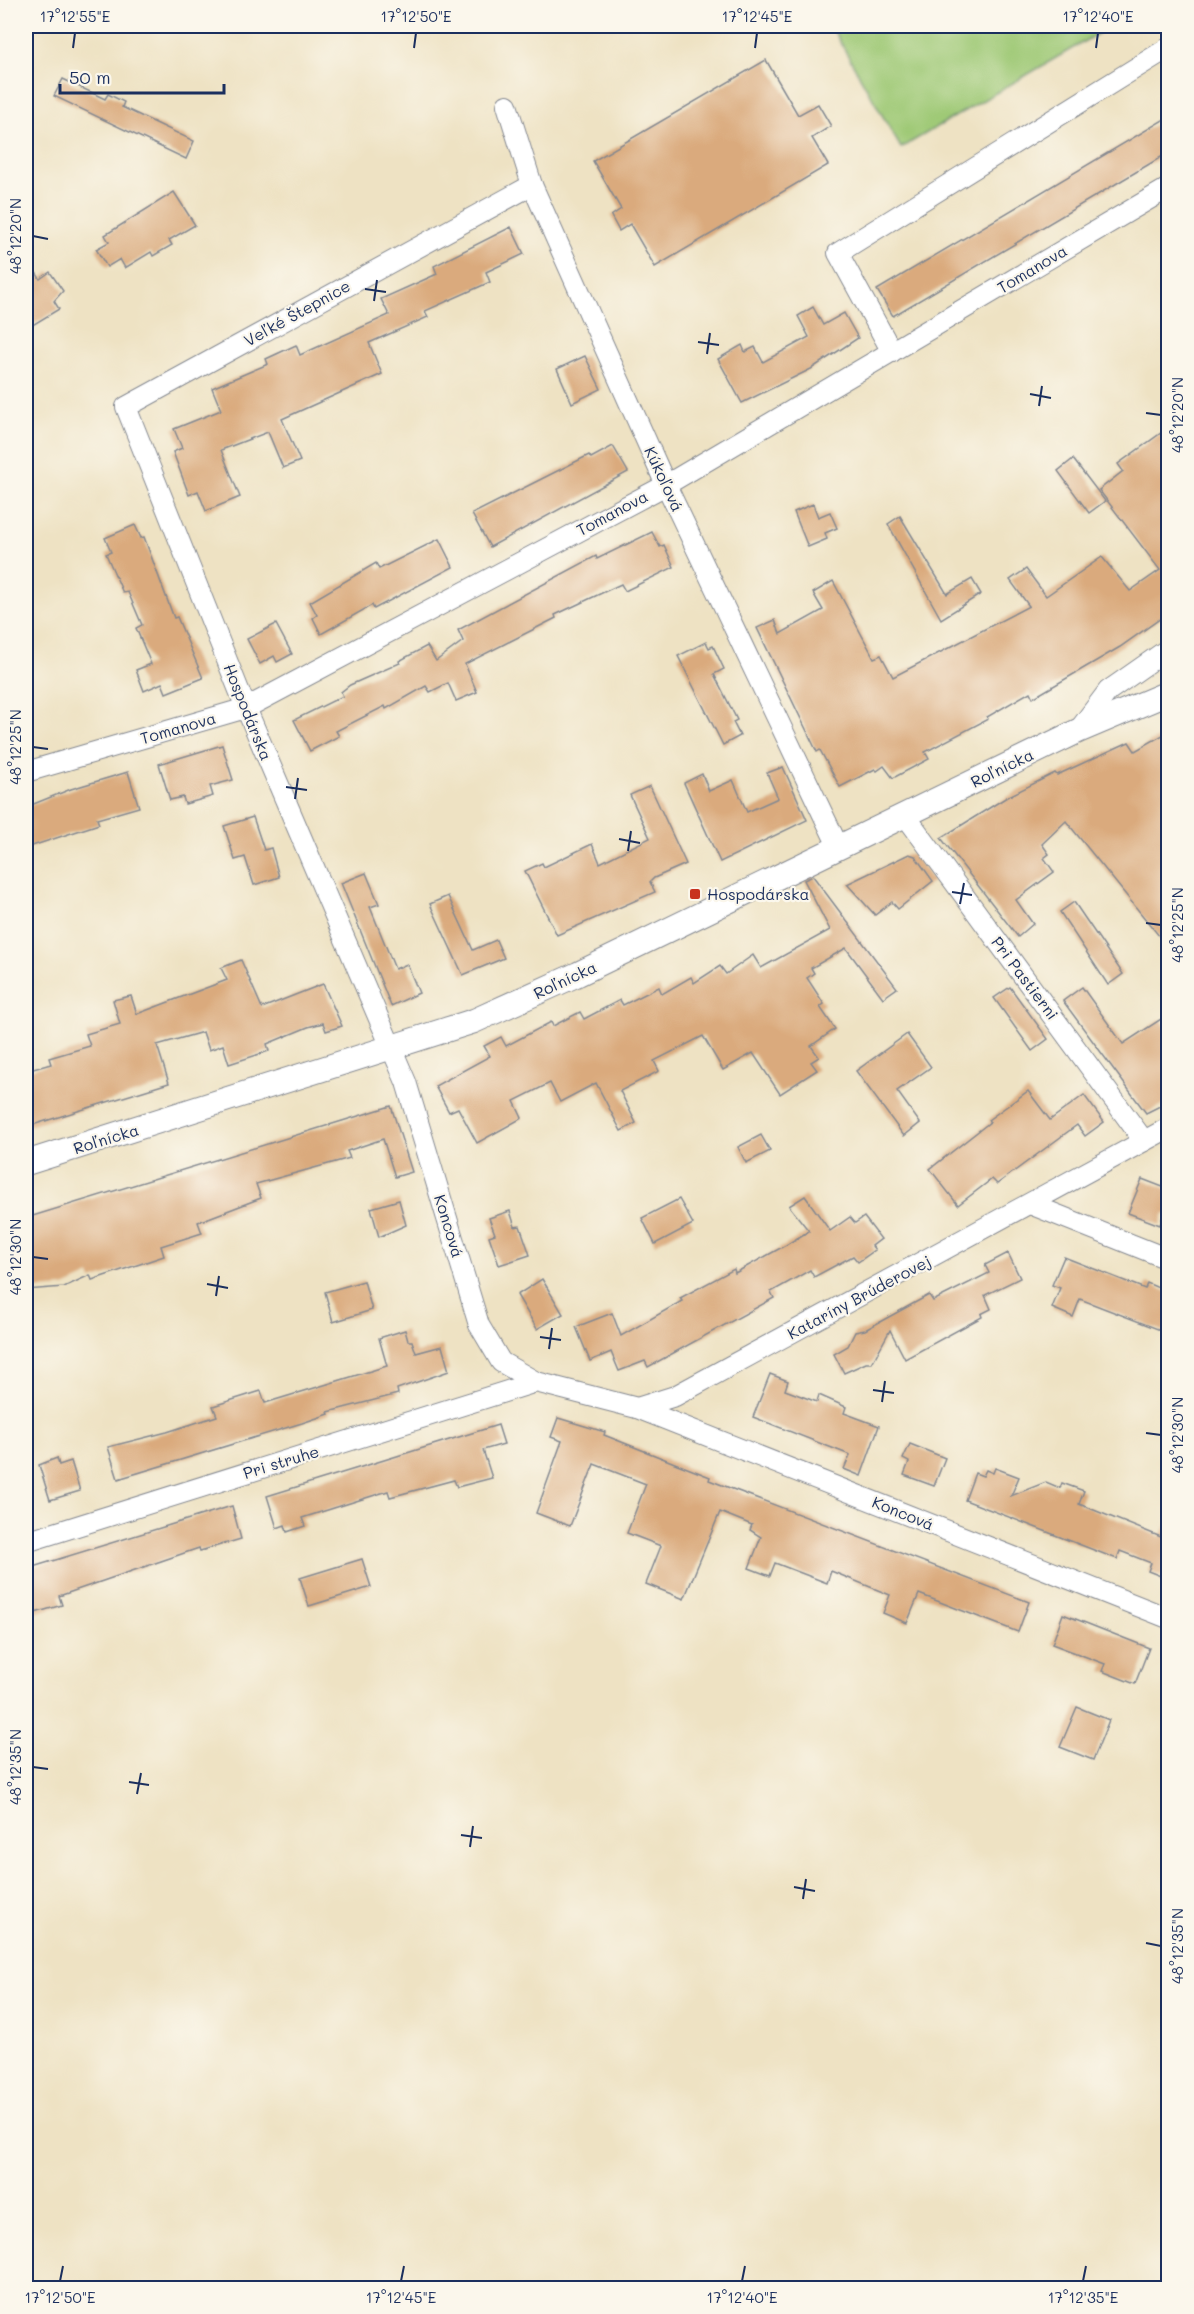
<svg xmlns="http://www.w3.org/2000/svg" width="1194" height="2314" font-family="Mali,sans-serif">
<rect width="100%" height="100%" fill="#fbf7ec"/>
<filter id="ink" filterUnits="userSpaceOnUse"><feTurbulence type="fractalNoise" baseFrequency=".0167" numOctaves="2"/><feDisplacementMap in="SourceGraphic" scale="12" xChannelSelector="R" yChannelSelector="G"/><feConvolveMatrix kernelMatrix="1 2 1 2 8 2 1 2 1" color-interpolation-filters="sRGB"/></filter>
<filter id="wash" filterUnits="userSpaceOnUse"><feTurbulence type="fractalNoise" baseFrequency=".008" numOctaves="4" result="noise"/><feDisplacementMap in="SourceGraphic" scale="24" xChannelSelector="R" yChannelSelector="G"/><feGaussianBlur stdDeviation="1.35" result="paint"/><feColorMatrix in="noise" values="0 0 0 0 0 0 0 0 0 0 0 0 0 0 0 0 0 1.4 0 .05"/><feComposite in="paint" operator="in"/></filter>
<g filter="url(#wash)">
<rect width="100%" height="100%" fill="#eee2c3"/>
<path fill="#9fc976" stroke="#5d7c6a" stroke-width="1.5" d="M 831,26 L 1111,26 L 901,148 Z"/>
<g id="blocks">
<g fill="#daaa7d">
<path d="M 766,60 L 798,115 L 818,104 L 831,126 L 812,138 L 828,165 L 655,267 L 630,224 L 619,231 L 611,216 L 621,209 L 593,161 Z"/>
<path d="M 63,79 L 105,99 L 108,94 L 124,102 L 122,107 L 194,141 L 186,159 L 54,96 Z"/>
<path d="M 1168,117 L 1168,153 L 893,316 L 877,290 Z"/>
<path d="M 174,192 L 195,225 L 169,240 L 172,245 L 153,256 L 151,252 L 125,268 L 120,259 L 107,267 L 96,249 L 109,242 L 105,235 Z"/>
<path d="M 511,227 L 524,254 L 486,272 L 490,282 L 425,311 L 428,317 L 369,343 L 382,374 L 282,419 L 300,461 L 283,468 L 268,432 L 221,450 L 240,497 L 206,511 L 198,491 L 189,495 L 173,452 L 182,448 L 174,429 L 221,410 L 212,388 L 268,364 L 266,359 L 296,345 L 300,355 L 389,315 L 381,299 L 437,274 L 434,266 Z"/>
<path d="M 26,257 L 40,279 L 50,272 L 63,291 L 54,301 L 59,309 L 26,329 Z"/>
<path d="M 813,307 L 823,325 L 844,313 L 858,338 L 811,369 L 742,403 L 718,359 L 742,345 L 745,352 L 755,347 L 763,362 L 809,337 L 798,316 Z"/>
<path d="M 585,356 L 601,389 L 572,403 L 557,369 Z"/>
<path d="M 1168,428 L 1168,613 L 1120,647 L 1033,698 L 1030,692 L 987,717 L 988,719 L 925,752 L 929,759 L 893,778 L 884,766 L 877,771 L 875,769 L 840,787 L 820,750 L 817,752 L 757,628 L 775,620 L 780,634 L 823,610 L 813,593 L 833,581 L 874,658 L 881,655 L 893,677 L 1029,606 L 1010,580 L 1026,569 L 1046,596 L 1102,557 L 1130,591 L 1160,570 L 1099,490 L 1123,471 L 1118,464 Z"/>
<path d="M 613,446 L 628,472 L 490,547 L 472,514 L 589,455 L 591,458 Z"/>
<path d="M 1073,459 L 1105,501 L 1089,513 L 1058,471 Z"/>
<path d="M 813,504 L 818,517 L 830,512 L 837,528 L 825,533 L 827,539 L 808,547 L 794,512 Z"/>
<path d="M 900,516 L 947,594 L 972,579 L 981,594 L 941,619 L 888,524 Z"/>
<path d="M 135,525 L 141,538 L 144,537 L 174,618 L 177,617 L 203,678 L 166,693 L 162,683 L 144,691 L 136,670 L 151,664 L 136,628 L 142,625 L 128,592 L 123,593 L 106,554 L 111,552 L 105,538 Z"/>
<path d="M 652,532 L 660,547 L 664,545 L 674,567 L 625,591 L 621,584 L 555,615 L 556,618 L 465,664 L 477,692 L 456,701 L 448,683 L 430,692 L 426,686 L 386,709 L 385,706 L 336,731 L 339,736 L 310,751 L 294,720 L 343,696 L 341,692 L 350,685 L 400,663 L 399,661 L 427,646 L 436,661 L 463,641 L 458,630 L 596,556 L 597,559 Z"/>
<path d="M 439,539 L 453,567 L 374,609 L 372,605 L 321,634 L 313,618 L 317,615 L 310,602 L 376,563 L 379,569 Z"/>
<path d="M 276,624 L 292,654 L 277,662 L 274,656 L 260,664 L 247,639 Z"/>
<path d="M 706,642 L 709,648 L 713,646 L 724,669 L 714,674 L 737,720 L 733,722 L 740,736 L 723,745 L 678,656 Z"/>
<path d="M 1168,732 L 1168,947 L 1066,821 L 1042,844 L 1049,854 L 1044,858 L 1054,872 L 1016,900 L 1033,924 L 1018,937 L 941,838 L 1007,797 L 1055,773 L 1057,775 L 1129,742 L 1135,751 Z"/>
<path d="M 222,745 L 233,780 L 210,786 L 213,796 L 185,804 L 183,797 L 170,800 L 159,764 Z"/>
<path d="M 783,767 L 807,820 L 720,862 L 684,783 L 702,774 L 709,791 L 733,780 L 747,812 L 778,798 L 767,773 Z"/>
<path d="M 128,772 L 139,807 L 97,819 L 99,824 L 26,848 L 26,807 L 71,789 Z"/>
<path d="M 650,786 L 686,864 L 654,878 L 650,882 L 655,892 L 557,935 L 525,871 L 542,863 L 544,867 L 592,844 L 600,863 L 650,838 L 630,795 Z"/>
<path d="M 253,817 L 264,850 L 271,848 L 279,877 L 254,885 L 245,857 L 235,860 L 224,826 Z"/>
<path d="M 909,854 L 915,856 L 933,881 L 898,909 L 892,902 L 875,915 L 847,884 Z"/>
<path d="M 366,873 L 379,904 L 370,907 L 395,969 L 407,964 L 419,993 L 391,1006 L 341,883 Z"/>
<path d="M 813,876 L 897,988 L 883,998 L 846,948 L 811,968 L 814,973 L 807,978 L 824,1004 L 820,1007 L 835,1029 L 811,1046 L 819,1057 L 811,1062 L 817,1070 L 780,1094 L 753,1053 L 723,1070 L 703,1036 L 654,1061 L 659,1071 L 620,1091 L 636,1123 L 621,1131 L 596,1083 L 560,1102 L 550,1083 L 514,1101 L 522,1118 L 477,1143 L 458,1108 L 449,1112 L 435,1086 L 490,1056 L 484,1046 L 501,1037 L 506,1046 L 551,1022 L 553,1026 L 580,1012 L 584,1019 L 620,1000 L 623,1005 L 659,987 L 662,994 L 691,977 L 694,983 L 720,966 L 726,974 L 753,955 L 761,968 L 830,930 L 804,880 Z"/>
<path d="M 448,896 L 473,950 L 496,940 L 504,958 L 463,975 L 430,904 Z"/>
<path d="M 1074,902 L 1123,974 L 1108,985 L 1060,912 Z"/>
<path d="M 241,960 L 262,1008 L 323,984 L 342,1026 L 326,1031 L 323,1023 L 308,1027 L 267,1044 L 269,1051 L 229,1064 L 223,1045 L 209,1050 L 203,1032 L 157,1045 L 169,1083 L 26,1127 L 26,1071 L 51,1064 L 49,1058 L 90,1046 L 86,1034 L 120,1024 L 113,1000 L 131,996 L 137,1014 L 227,980 L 221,968 Z"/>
<path d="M 1010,987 L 1048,1039 L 1032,1051 L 994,998 Z"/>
<path d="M 1082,987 L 1123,1044 L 1161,1019 L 1168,1030 L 1168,1102 L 1146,1113 L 1063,1001 Z"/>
<path d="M 907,1034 L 931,1067 L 897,1091 L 920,1123 L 904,1136 L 856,1071 Z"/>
<path d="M 1028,1091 L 1050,1120 L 1084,1095 L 1104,1122 L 1085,1136 L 1077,1125 L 997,1184 L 992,1179 L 958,1205 L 930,1169 L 990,1122 L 988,1120 Z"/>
<path d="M 391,1106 L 412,1172 L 395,1177 L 383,1139 L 347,1151 L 350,1158 L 256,1184 L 261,1198 L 198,1222 L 202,1233 L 161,1246 L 164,1256 L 92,1280 L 90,1275 L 64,1287 L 26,1290 L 26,1218 Z"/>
<path d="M 761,1135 L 770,1151 L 746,1163 L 738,1147 Z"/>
<path d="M 1142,1179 L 1168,1189 L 1168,1214 L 1164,1213 L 1160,1225 L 1128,1213 Z"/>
<path d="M 805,1196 L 830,1231 L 850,1217 L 855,1223 L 864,1217 L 881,1239 L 872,1246 L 875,1250 L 858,1262 L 853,1256 L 814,1277 L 810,1270 L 771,1292 L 774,1298 L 648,1367 L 645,1361 L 619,1371 L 611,1352 L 590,1361 L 576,1327 L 612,1313 L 621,1336 L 682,1301 L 680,1298 L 734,1269 L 735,1273 L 786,1245 L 809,1231 L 789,1206 Z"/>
<path d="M 679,1199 L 693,1224 L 655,1244 L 642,1218 Z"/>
<path d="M 399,1200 L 406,1225 L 379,1237 L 371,1208 Z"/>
<path d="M 510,1211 L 515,1227 L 520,1226 L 530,1255 L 499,1265 L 489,1236 L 495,1234 L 489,1218 Z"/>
<path d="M 1008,1253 L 1020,1278 L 985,1295 L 991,1309 L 981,1314 L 982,1317 L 905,1359 L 890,1330 L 872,1363 L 866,1363 L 844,1373 L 834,1354 L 848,1346 L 855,1332 L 865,1330 L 929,1295 L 933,1301 L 989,1273 L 985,1265 Z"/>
<path d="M 1064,1257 L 1145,1289 L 1147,1283 L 1168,1292 L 1168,1333 L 1080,1299 L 1073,1317 L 1052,1308 L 1060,1288 L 1052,1285 Z"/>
<path d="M 542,1279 L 563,1314 L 537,1329 L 517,1295 Z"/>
<path d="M 364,1281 L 372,1310 L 333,1322 L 325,1292 Z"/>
<path d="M 405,1330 L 408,1341 L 412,1341 L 416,1353 L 442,1346 L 449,1371 L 397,1389 L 398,1394 L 328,1412 L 329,1414 L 302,1423 L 118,1479 L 108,1447 L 167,1432 L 217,1416 L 213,1406 L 261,1391 L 265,1403 L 387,1366 L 379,1338 Z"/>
<path d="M 770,1374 L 788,1381 L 785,1390 L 817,1402 L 819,1395 L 846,1407 L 844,1413 L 879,1426 L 861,1476 L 844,1469 L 850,1455 L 753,1417 Z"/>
<path d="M 558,1418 L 605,1432 L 604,1435 L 710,1477 L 709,1480 L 1029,1602 L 1018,1632 L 919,1594 L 907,1623 L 883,1613 L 890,1595 L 831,1571 L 827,1583 L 775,1563 L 770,1576 L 749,1568 L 761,1537 L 750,1530 L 752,1525 L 720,1512 L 684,1599 L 646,1584 L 661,1546 L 627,1533 L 646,1484 L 594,1464 L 570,1526 L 536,1513 L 562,1441 L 551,1437 Z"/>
<path d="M 498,1425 L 504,1444 L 483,1450 L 492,1478 L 457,1487 L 454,1480 L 390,1497 L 388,1491 L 302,1518 L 305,1526 L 287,1532 L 285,1525 L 277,1528 L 267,1496 Z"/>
<path d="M 910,1444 L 945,1458 L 934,1486 L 904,1475 L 909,1462 L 903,1459 Z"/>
<path d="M 57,1458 L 59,1465 L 71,1461 L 80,1491 L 50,1500 L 39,1465 Z"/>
<path d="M 995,1468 L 1019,1477 L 1011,1496 L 1046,1482 L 1060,1488 L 1062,1483 L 1084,1491 L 1079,1504 L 1161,1537 L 1168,1522 L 1168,1579 L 1148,1571 L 1151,1563 L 1120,1551 L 1117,1559 L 965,1500 L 975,1473 L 983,1476 L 986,1470 L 993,1473 Z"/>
<path d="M 232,1506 L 241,1539 L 200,1551 L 199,1548 L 59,1596 L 62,1605 L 28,1615 L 26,1605 L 26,1569 Z"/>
<path d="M 362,1559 L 371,1587 L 309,1606 L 300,1578 Z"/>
<path d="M 1063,1614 L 1149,1648 L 1135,1684 L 1102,1671 L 1105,1664 L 1052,1644 Z"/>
<path d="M 1077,1707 L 1109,1720 L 1093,1760 L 1060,1747 Z"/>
</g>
</g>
</g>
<g filter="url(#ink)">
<use href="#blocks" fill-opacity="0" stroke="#848890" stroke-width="1.5"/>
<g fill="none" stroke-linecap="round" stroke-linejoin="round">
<g stroke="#848890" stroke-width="22">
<g id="minor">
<path d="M 507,105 L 532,185 L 666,485 L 838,846"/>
<path d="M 532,185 L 126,407 L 246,708 L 406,1082 L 479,1325 L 501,1362 L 536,1382 L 637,1408 L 675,1396 L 1168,1128"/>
<path d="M 892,352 L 838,253 L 1168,48"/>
<path d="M 1078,731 L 1108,691 L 1168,649"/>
<path d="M 26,772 L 246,708 L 666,485 L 1168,188"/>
<path d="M 905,815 L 1144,1141"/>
<path d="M 1030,1204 L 1168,1259"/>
<path d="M 637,1408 L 1168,1618"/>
<path d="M 26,1542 L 536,1382"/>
</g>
</g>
<g stroke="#848890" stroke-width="26">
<path id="tertiary" d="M 26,1163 L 474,1021 L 578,974 L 1078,731 L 1168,693"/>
</g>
<use href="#minor" stroke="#fff" stroke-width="20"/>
<use href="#tertiary" stroke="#fff" stroke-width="24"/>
</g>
</g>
<path fill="none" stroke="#1b2f5e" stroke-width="2" d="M 73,48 L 75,33M 414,48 L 416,33M 755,48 L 757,33M 1096,48 L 1098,33M 33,236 L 48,239M 365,289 L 386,292M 374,301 L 377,280M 698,342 L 719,345M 707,354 L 710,333M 1030,394 L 1051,398M 1039,406 L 1042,386M 1146,413 L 1161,415M 33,747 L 48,749M 286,787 L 307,790M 295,799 L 298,778M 619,839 L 640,843M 628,851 L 631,831M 952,892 L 972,895M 960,904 L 964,883M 1146,923 L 1161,925M 33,1257 L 48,1259M 207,1284 L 228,1288M 216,1296 L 219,1276M 540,1337 L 561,1340M 549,1349 L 552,1328M 873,1390 L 894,1393M 882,1402 L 885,1381M 1146,1433 L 1161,1435M 33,1767 L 48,1769M 129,1782 L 149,1785M 137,1794 L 141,1773M 461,1835 L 482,1838M 470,1847 L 473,1826M 794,1887 L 815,1891M 803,1899 L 806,1879M 1146,1943 L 1161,1946M 60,2281 L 63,2266M 401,2281 L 404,2266M 742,2281 L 745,2266M 1083,2281 L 1086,2266"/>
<rect fill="#c8321e" stroke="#fbf7ec" stroke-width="2" x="689" y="888" width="12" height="12" rx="3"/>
<g text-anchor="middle" stroke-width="4.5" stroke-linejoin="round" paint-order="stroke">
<g font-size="16" fill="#1b2f5e" stroke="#fbf7ec">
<text transform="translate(1032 269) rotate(-31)" y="6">Tomanova</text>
<text transform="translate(297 313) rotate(-29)" y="6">Veľké Štepnice</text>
<text transform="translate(664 479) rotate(65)" y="6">Kúkoľová</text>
<text transform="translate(612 513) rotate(-28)" y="6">Tomanova</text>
<text transform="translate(248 712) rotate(68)" y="6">Hospodárska</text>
<text transform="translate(178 728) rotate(-16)" y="6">Tomanova</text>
<text transform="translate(1002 768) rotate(-26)" y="6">Roľnícka</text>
<text transform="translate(1025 978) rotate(53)" y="6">Pri Pastierni</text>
<text transform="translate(565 980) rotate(-25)" y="6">Roľnícka</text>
<text transform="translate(106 1139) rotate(-17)" y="6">Roľnícka</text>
<text transform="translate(449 1226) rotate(73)" y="6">Koncová</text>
<text transform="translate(859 1297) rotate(-28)" y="6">Kataríny Brúderovej</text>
<text transform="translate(281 1462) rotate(-17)" y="6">Pri struhe</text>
<text transform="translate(903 1513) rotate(22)" y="6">Koncová</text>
</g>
<g font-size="16" fill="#1b2f5e" stroke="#fbf7ec" text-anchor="start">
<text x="707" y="900">Hospodárska</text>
</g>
</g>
<rect width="1194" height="2314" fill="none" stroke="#fbf7ec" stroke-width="66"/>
<path d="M60 84v9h164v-9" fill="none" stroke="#1b2f5e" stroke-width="3"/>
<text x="69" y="84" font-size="18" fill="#1b2f5e" stroke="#fbf7ec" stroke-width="4.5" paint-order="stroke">50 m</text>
<rect x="33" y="33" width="1128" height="2248" fill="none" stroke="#1b2f5e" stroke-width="2"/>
<g font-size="15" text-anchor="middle" fill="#1b2f5e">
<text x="75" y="22">17°12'55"E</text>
<text x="416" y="22">17°12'50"E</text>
<text x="757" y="22">17°12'45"E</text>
<text x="1098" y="22">17°12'40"E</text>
<text transform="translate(16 236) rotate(-90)" y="5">48°12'20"N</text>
<text transform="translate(1178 415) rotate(-90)" y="5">48°12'20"N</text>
<text transform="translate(16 747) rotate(-90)" y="5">48°12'25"N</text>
<text transform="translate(1178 925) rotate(-90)" y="5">48°12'25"N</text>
<text transform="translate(16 1257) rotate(-90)" y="5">48°12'30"N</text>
<text transform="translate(1178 1435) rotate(-90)" y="5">48°12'30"N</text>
<text transform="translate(16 1767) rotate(-90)" y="5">48°12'35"N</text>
<text transform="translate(1178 1946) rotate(-90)" y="5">48°12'35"N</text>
<text x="60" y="2303">17°12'50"E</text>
<text x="401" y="2303">17°12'45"E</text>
<text x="742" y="2303">17°12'40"E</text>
<text x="1083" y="2303">17°12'35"E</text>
</g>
</svg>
